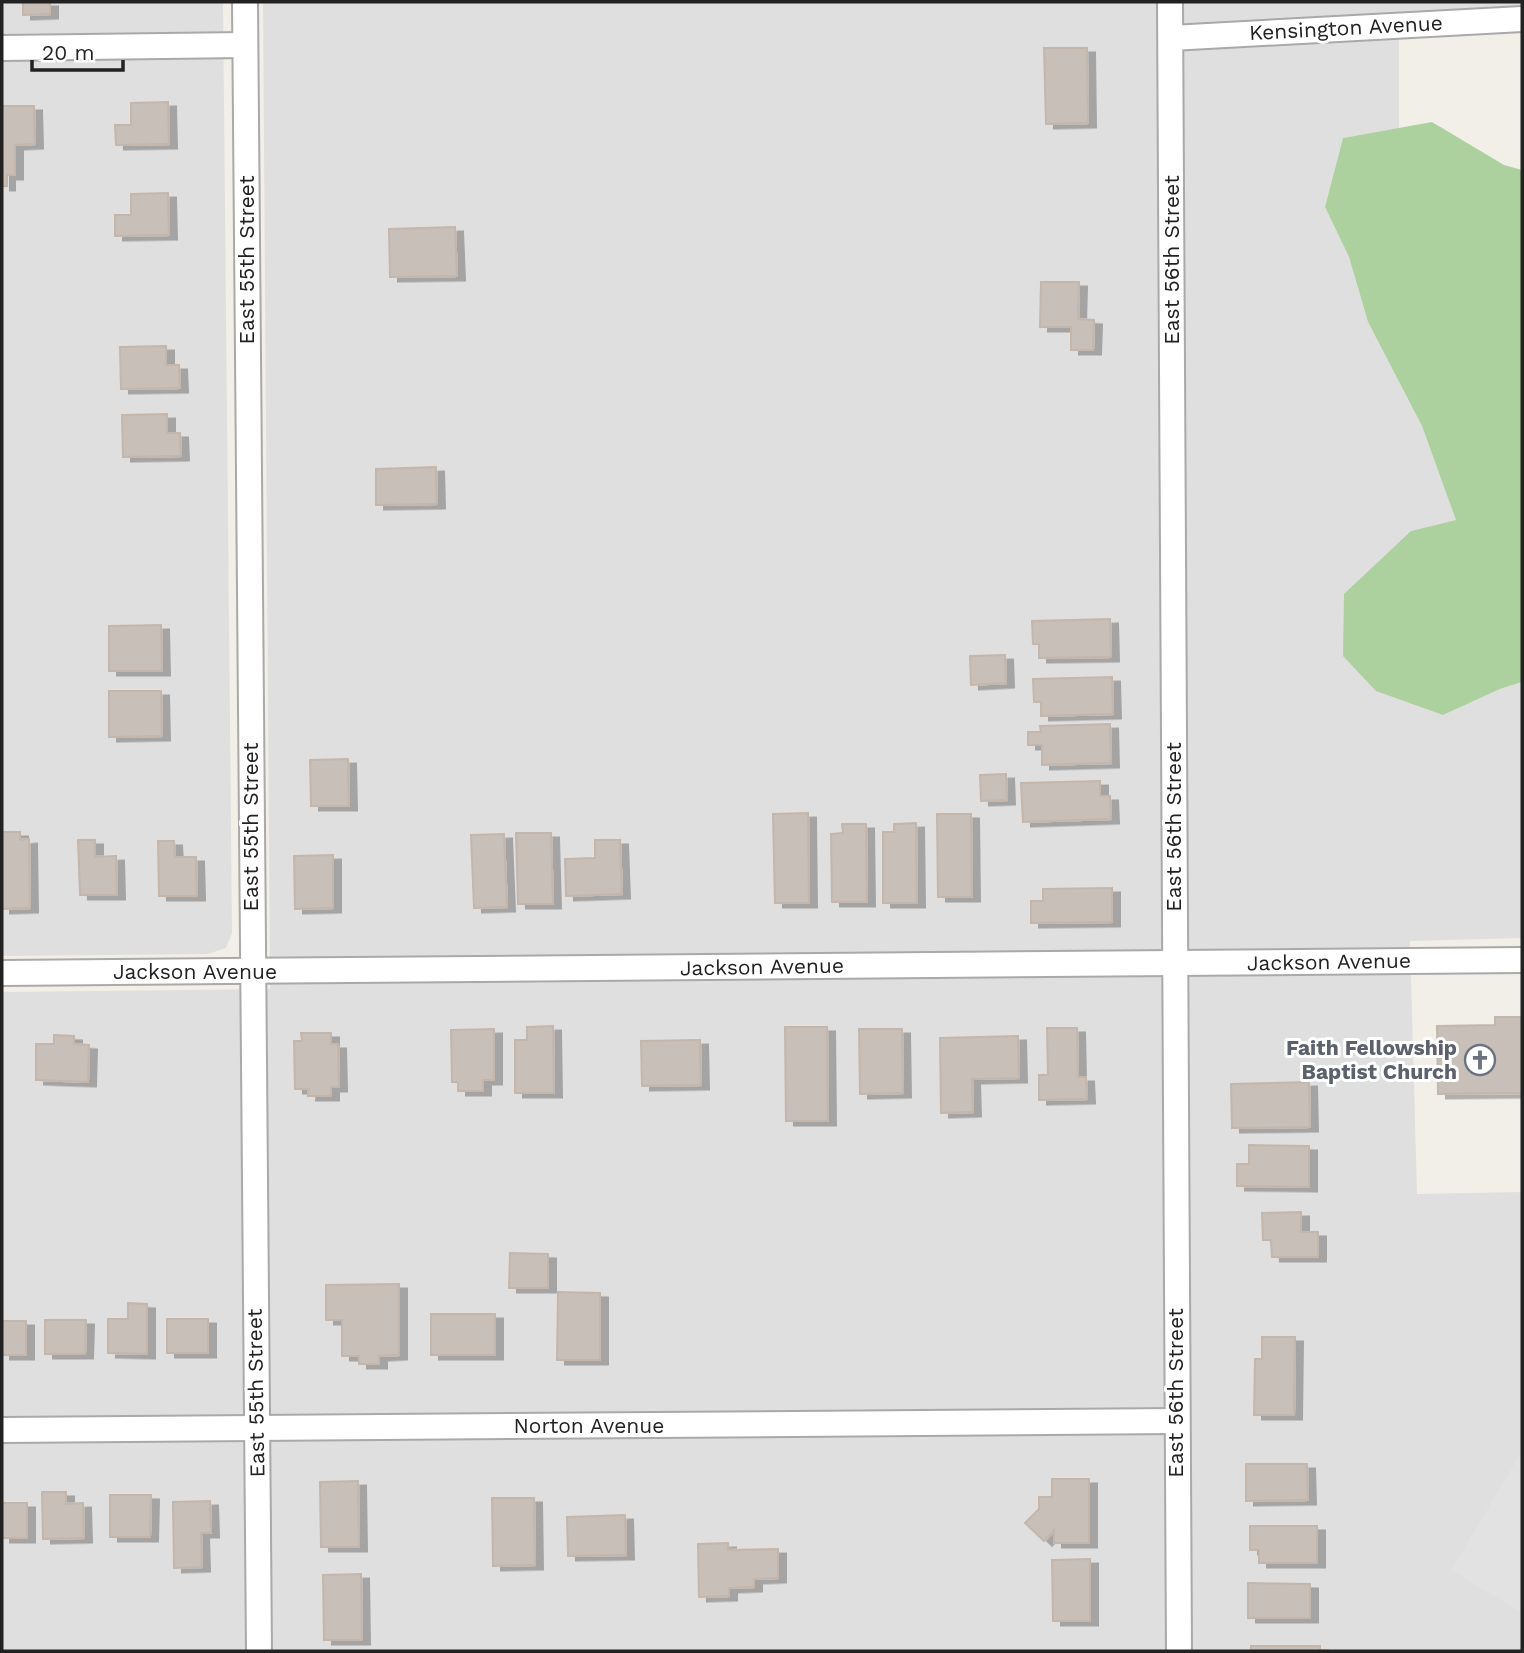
<svg xmlns="http://www.w3.org/2000/svg" width="1524" height="1653" font-family="'Work Sans',sans-serif">
<defs>
<filter id="shadow"><feDropShadow dx="8" dy="4.5" stdDeviation="0" flood-color="#0004"/></filter>
</defs>
<rect width="100%" height="100%" fill="#f2efe9"/>
<g fill="#e0dfdf">
<path d="M 2,2 L 223,2 L 232,933 L 226,948 L 208,954 L 2,956 Z"/>
<path d="M 263,2 L 1522,2 L 1522,8 L 1399,13 L 1399,128 L 1343,138 L 1325,207 L 1349,257 L 1368,322 L 1422,426 L 1457,520 L 1411,531 L 1443,715 L 1500,689 L 1522,682 L 1522,938 L 1410,941 L 1417,1194 L 1522,1192 L 1522,1651 L 2,1651 L 2,992 L 270,989 Z"/>
</g>
<path fill="#add19e" d="M 1432,122 L 1504,165 L 1522,170 L 1522,682 L 1500,689 L 1443,715 L 1376,691 L 1343,656 L 1344,594 L 1411,531 L 1456,520 L 1422,426 L 1368,322 L 1349,257 L 1325,207 L 1343,138 Z"/>
<path fill="#e2e2e2" d="M 1522,1451 L 1522,1606 L 1519,1611 L 1451,1570 Z"/>
<g fill="#c7bfb8" stroke="#c4b6ab" stroke-width="2" filter="url(#shadow)">
<path d="M 23,2 L 50,2 L 50,14 L 23,15 Z"/>
<path d="M 1044,48 L 1087,48 L 1088,123 L 1046,124 Z"/>
<path d="M 168,102 L 169,144 L 116,145 L 115,125 L 131,125 L 131,103 Z"/>
<path d="M 2,106 L 34,106 L 35,144 L 15,145 L 15,175 L 7,175 L 7,186 L 2,186 Z"/>
<path d="M 168,193 L 169,235 L 115,236 L 115,215 L 131,215 L 131,194 Z"/>
<path d="M 455,227 L 457,276 L 390,277 L 389,229 Z"/>
<path d="M 1041,282 L 1079,282 L 1078,319 L 1094,320 L 1093,350 L 1071,350 L 1071,327 L 1040,327 Z"/>
<path d="M 166,346 L 166,365 L 179,365 L 180,388 L 121,389 L 120,347 Z"/>
<path d="M 167,414 L 167,433 L 180,433 L 181,456 L 123,457 L 122,415 Z"/>
<path d="M 436,467 L 437,504 L 376,505 L 376,469 Z"/>
<path d="M 1110,619 L 1111,657 L 1039,658 L 1039,644 L 1033,644 L 1032,621 Z"/>
<path d="M 161,625 L 162,671 L 109,671 L 109,626 Z"/>
<path d="M 1005,655 L 1006,683 L 971,685 L 970,656 Z"/>
<path d="M 1112,677 L 1113,714 L 1041,716 L 1041,702 L 1034,702 L 1033,679 Z"/>
<path d="M 109,691 L 161,691 L 162,736 L 109,737 Z"/>
<path d="M 1110,724 L 1111,763 L 1042,765 L 1042,745 L 1028,745 L 1028,732 L 1041,732 L 1040,726 Z"/>
<path d="M 348,759 L 349,806 L 311,806 L 310,760 Z"/>
<path d="M 1006,774 L 1007,800 L 981,801 L 980,775 Z"/>
<path d="M 1100,781 L 1100,796 L 1110,796 L 1111,819 L 1023,822 L 1021,783 Z"/>
<path d="M 808,813 L 809,903 L 775,903 L 773,814 Z"/>
<path d="M 937,814 L 971,814 L 972,897 L 938,897 Z"/>
<path d="M 916,823 L 917,903 L 883,903 L 883,832 L 894,832 L 894,824 Z"/>
<path d="M 842,824 L 866,824 L 867,902 L 832,902 L 831,834 L 843,833 Z"/>
<path d="M 2,832 L 20,832 L 20,840 L 29,839 L 30,908 L 2,909 Z"/>
<path d="M 516,833 L 551,833 L 553,904 L 518,904 Z"/>
<path d="M 504,834 L 507,907 L 474,908 L 471,835 Z"/>
<path d="M 78,840 L 95,840 L 95,857 L 116,856 L 117,895 L 80,895 Z"/>
<path d="M 595,840 L 620,840 L 622,894 L 566,896 L 565,859 L 595,858 Z"/>
<path d="M 158,841 L 174,841 L 175,857 L 196,857 L 197,896 L 159,896 Z"/>
<path d="M 333,855 L 333,908 L 295,909 L 294,856 Z"/>
<path d="M 1112,888 L 1112,922 L 1031,923 L 1031,901 L 1043,901 L 1043,889 Z"/>
<path d="M 1495,1017 L 1522,1017 L 1522,1093 L 1438,1094 L 1437,1026 L 1495,1025 Z"/>
<path d="M 553,1026 L 554,1093 L 515,1093 L 515,1040 L 527,1040 L 527,1027 Z"/>
<path d="M 785,1027 L 827,1027 L 828,1121 L 786,1121 Z"/>
<path d="M 1047,1028 L 1077,1028 L 1078,1077 L 1086,1077 L 1087,1099 L 1039,1100 L 1039,1075 L 1048,1075 Z"/>
<path d="M 494,1029 L 494,1080 L 483,1080 L 483,1091 L 458,1091 L 458,1082 L 452,1082 L 451,1030 Z"/>
<path d="M 859,1029 L 902,1029 L 903,1093 L 860,1094 Z"/>
<path d="M 301,1033 L 331,1033 L 331,1044 L 338,1044 L 339,1087 L 331,1087 L 331,1096 L 308,1096 L 309,1089 L 295,1089 L 294,1041 L 302,1041 Z"/>
<path d="M 54,1035 L 74,1036 L 74,1044 L 89,1045 L 88,1082 L 36,1080 L 36,1044 L 54,1044 Z"/>
<path d="M 1018,1036 L 1019,1078 L 972,1079 L 973,1112 L 941,1113 L 940,1038 Z"/>
<path d="M 700,1040 L 701,1085 L 642,1086 L 641,1041 Z"/>
<path d="M 1309,1082 L 1310,1127 L 1232,1128 L 1231,1084 Z"/>
<path d="M 1249,1145 L 1309,1146 L 1309,1187 L 1237,1186 L 1237,1164 L 1249,1164 Z"/>
<path d="M 1301,1212 L 1301,1232 L 1318,1232 L 1318,1257 L 1272,1257 L 1271,1240 L 1263,1240 L 1262,1213 Z"/>
<path d="M 510,1253 L 548,1254 L 548,1288 L 509,1288 Z"/>
<path d="M 399,1284 L 399,1355 L 379,1356 L 379,1364 L 359,1364 L 359,1356 L 342,1356 L 342,1320 L 326,1320 L 326,1285 Z"/>
<path d="M 558,1292 L 600,1293 L 600,1360 L 557,1360 Z"/>
<path d="M 128,1303 L 147,1304 L 147,1354 L 108,1353 L 108,1319 L 128,1319 Z"/>
<rect x="431" y="1314" width="64" height="41"/>
<rect x="167" y="1319" width="41" height="34"/>
<path d="M 45,1320 L 86,1320 L 85,1354 L 45,1354 Z"/>
<rect x="2" y="1321" width="24" height="34"/>
<path d="M 1262,1337 L 1295,1337 L 1294,1415 L 1254,1415 L 1255,1359 L 1262,1359 Z"/>
<path d="M 1246,1464 L 1307,1464 L 1308,1500 L 1246,1501 Z"/>
<path d="M 1052,1479 L 1089,1479 L 1089,1543 L 1054,1543 L 1054,1531 L 1044,1541 L 1025,1523 L 1039,1509 L 1039,1497 L 1052,1497 Z"/>
<path d="M 358,1481 L 359,1547 L 321,1547 L 320,1482 Z"/>
<path d="M 42,1492 L 66,1492 L 66,1504 L 83,1503 L 84,1538 L 43,1539 Z"/>
<path d="M 110,1495 L 151,1495 L 150,1537 L 110,1537 Z"/>
<path d="M 492,1498 L 534,1498 L 535,1565 L 493,1566 Z"/>
<path d="M 210,1501 L 211,1533 L 201,1533 L 202,1567 L 174,1568 L 173,1502 Z"/>
<rect x="2" y="1503" width="25" height="35"/>
<path d="M 625,1515 L 626,1555 L 568,1556 L 567,1517 Z"/>
<path d="M 1250,1526 L 1317,1526 L 1317,1563 L 1259,1563 L 1259,1550 L 1250,1550 Z"/>
<path d="M 728,1543 L 728,1550 L 778,1549 L 778,1578 L 754,1579 L 754,1587 L 729,1588 L 729,1596 L 699,1597 L 698,1544 Z"/>
<path d="M 1090,1559 L 1090,1621 L 1053,1621 L 1052,1560 Z"/>
<path d="M 361,1574 L 362,1640 L 324,1640 L 323,1575 Z"/>
<path d="M 1248,1583 L 1310,1584 L 1310,1618 L 1248,1618 Z"/>
<rect x="1251" y="1646" width="69" height="5"/>
</g>
<g fill="none" stroke-linecap="round" stroke-linejoin="round">
<g stroke="#a9a9a9" stroke-width="28">
<g id="street">
<path d="M 245,2 L 259,1651"/>
<path d="M 1170,2 L 1179,1651"/>
<path d="M 1171,38 L 1522,19"/>
<path d="M 2,48 L 245,45"/>
<path d="M 2,973 L 1522,960"/>
<path d="M 2,1430 L 1176,1421"/>
</g>
</g>
<use href="#street" stroke="#fff" stroke-width="24"/>
</g>
<defs>
<g id="church-ring" transform="scale(1.575)"><circle r="9.5" fill="#fff" stroke="#6b7280" stroke-width="1.5"/><path d="M-1.2-6h2.4v3.5h3.3v2.4h-3.3V6h-2.4V-.1h-3.3v-2.4h3.3Z" fill="#6b7280"/></g>
</defs>
<g fill-rule="evenodd">
<use href="#church-ring" x="1480" y="1060"/>
</g>
<g text-anchor="middle" stroke-width="6" stroke-linejoin="round" paint-order="stroke">
<g font-size="21" fill="#222" stroke="#fff">
<text transform="translate(1346 28) rotate(-3)" y="7">Kensington Avenue</text>
<text transform="translate(247 260) rotate(-90)" y="7">East 55th Street</text>
<text transform="translate(1172 260) rotate(-90)" y="7">East 56th Street</text>
<text transform="translate(251 827) rotate(-90)" y="7">East 55th Street</text>
<text transform="translate(1174 827) rotate(-90)" y="7">East 56th Street</text>
<text transform="translate(1329 962) rotate(-1)" y="7">Jackson Avenue</text>
<text transform="translate(762 967) rotate(-1)" y="7">Jackson Avenue</text>
<text x="195" y="979">Jackson Avenue</text>
<text transform="translate(256 1393) rotate(-91)" y="7">East 55th Street</text>
<text transform="translate(1176 1393) rotate(-90)" y="7">East 56th Street</text>
<text x="589" y="1433">Norton Avenue</text>
</g>
<g font-size="21" font-weight="bold" fill="#5b616d" stroke="#fff" text-anchor="end">
<text x="1457" y="1055">Faith Fellowship<tspan x="1457" dy="24">Baptist Church</tspan></text>
</g>
</g>
<rect width="1524" height="1653" fill="none" stroke="#222222" stroke-width="7"/>
<path d="M32 60v10h91v-10" fill="none" stroke="#222222" stroke-width="3.5"/>
<text x="42" y="60" font-size="21" fill="#222222" stroke="#ffffff" stroke-width="5" paint-order="stroke">20 m</text>
</svg>
